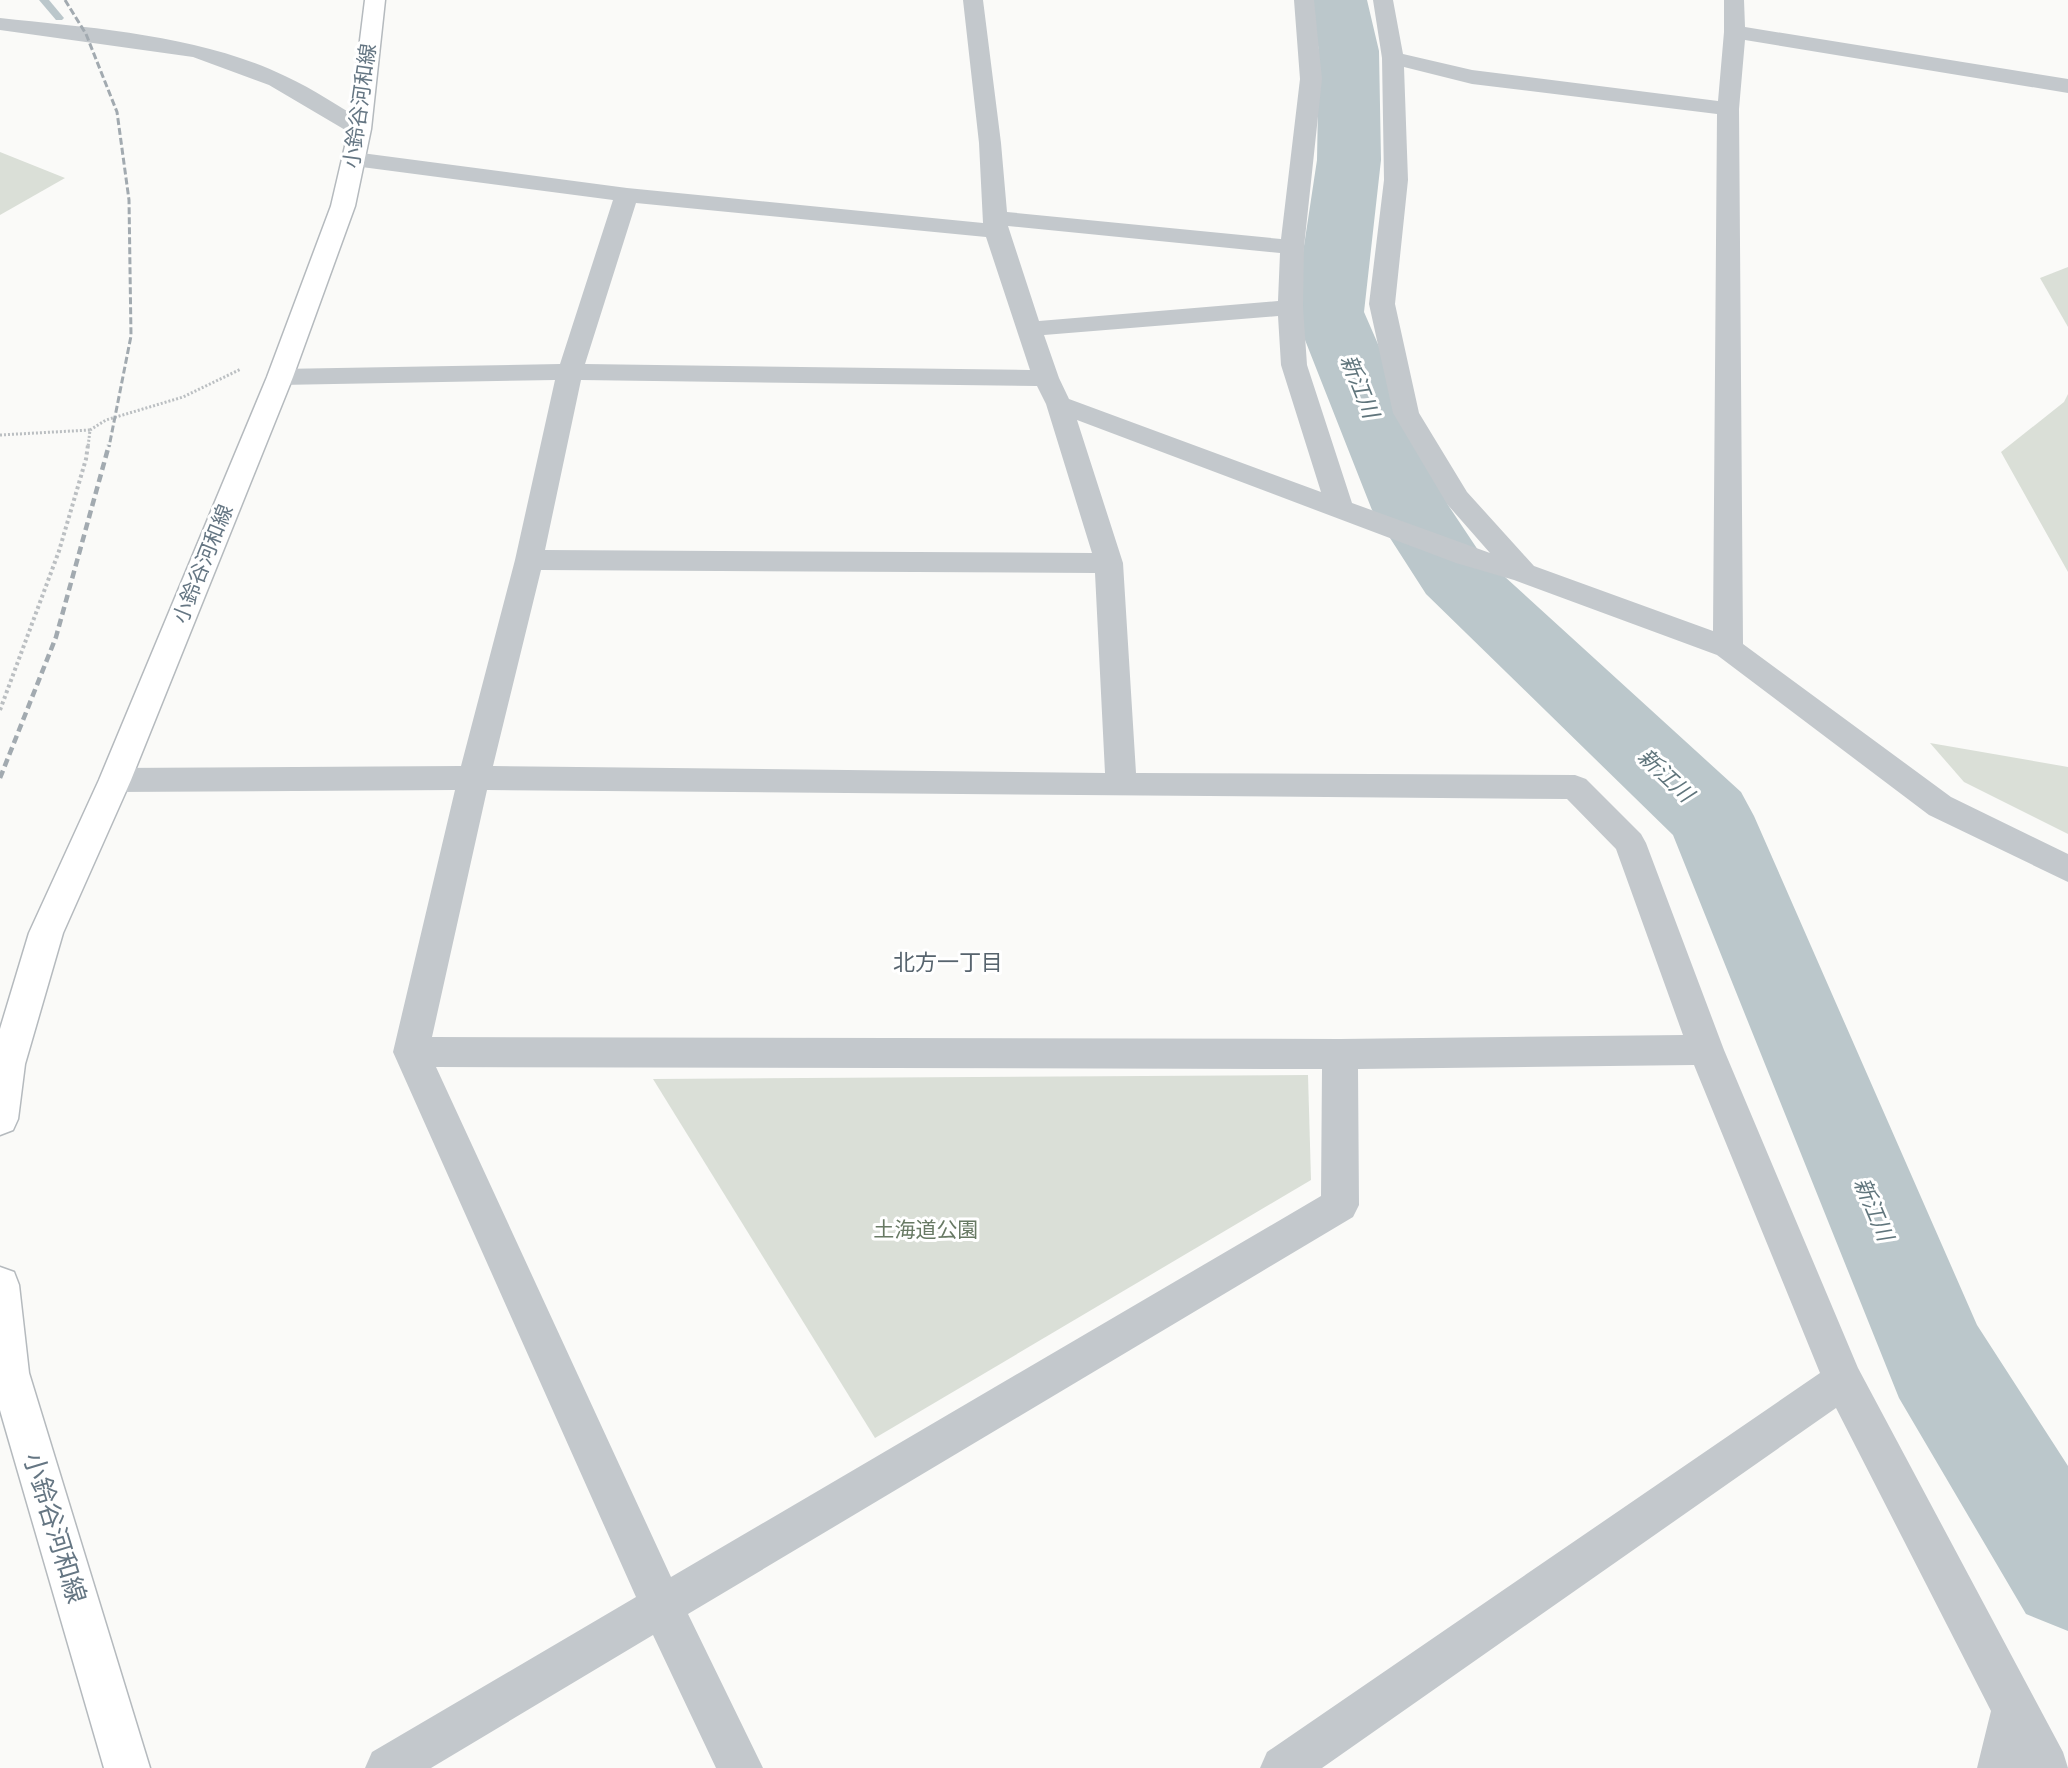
<svg xmlns="http://www.w3.org/2000/svg" width="2068" height="1768" font-family="'Source Sans 3','Noto Sans JP',sans-serif">
<rect width="100%" height="100%" fill="#fafaf8"/>
<g fill="#dadfd7">
<path d="M 0,152 L 65,178 L 0,215 Z"/>
<path d="M 2068,267 L 2068,327 L 2040,278 Z"/>
<path d="M 2068,394 L 2068,572 L 2001,452 L 2064,402 Z"/>
<path d="M 1930,743 L 2068,767 L 2068,834 L 1964,782 Z"/>
<path d="M 1308,1075 L 1311,1180 L 875,1438 L 653,1079 Z"/>
</g>
<g fill="none" stroke-linecap="round" stroke-linejoin="round">
<path fill="#bbc7cb" fill-rule="evenodd" d="M 39,0 L 49,0 L 64,18 L 62,20 L 56,20 Z"/>
<path fill="#bbc7cb" fill-rule="evenodd" d="M 1309,0 L 1367,0 L 1379,51 L 1381,160 L 1364,312 L 1448,505 L 1482,556 L 1741,792 L 1754,816 L 1977,1325 L 2068,1466 L 2068,1631 L 2026,1614 L 1899,1398 L 1673,835 L 1426,594 L 1372,510 L 1294,312 L 1317,160 L 1319,51 Z"/>
<g stroke="#b5babe" stroke-width="3">
<g id="major">
<path d="M 365,0 L 385,0 L 371,129 L 355,206 L 293,377 L 131,780 L 63,933 L 25,1064 L 18,1119 L 13,1130 L 0,1135 L 0,1029 L 29,933 L 99,780 L 267,377 L 331,206 L 349,129 Z"/>
<path d="M 0,1267 L 14,1272 L 19,1285 L 29,1373 L 150,1768 L 104,1768 L 0,1410 Z"/>
</g>
</g>
<g stroke="#bbbfc2" stroke-width="3" stroke-dasharray="2 2" stroke-linecap="butt">
<path d="M 90,430 L 106,420 L 183,397 L 241,369"/>
<path d="M 0,435 L 90,430 L 88,447"/>
</g>
<path stroke="#bbbfc2" stroke-width="4" stroke-dasharray="3 3" stroke-linecap="butt" d="M 0,710 L 59,551 L 86,459 L 88,445"/>
<g fill="#c3c8cc" fill-rule="evenodd">
<path d="M 963,0 L 983,0 L 1001,143 L 1007,212 L 1281,239 L 1300,79 L 1294,0 L 1314,0 L 1322,79 L 1304,247 L 1303,307 L 1307,365 L 1352,503 L 1490,553 L 1447,504 L 1393,413 L 1369,304 L 1384,180 L 1382,58 L 1373,0 L 1393,0 L 1403,54 L 1472,70 L 1718,101 L 1724,32 L 1724,0 L 1744,0 L 1745,27 L 2068,79 L 2068,93 L 1745,40 L 1739,109 L 1743,644 L 1951,797 L 2068,854 L 2068,882 L 1929,815 L 1717,655 L 1514,580 L 1456,563 L 1077,420 L 1123,563 L 1136,773 L 1575,775 L 1586,779 L 1641,834 L 1646,843 L 1724,1050 L 1858,1368 L 2063,1752 L 2068,1768 L 1977,1768 L 1991,1711 L 1836,1408 L 1322,1768 L 1260,1768 L 1267,1752 L 1820,1373 L 1694,1065 L 1358,1069 L 1359,1205 L 1353,1217 L 688,1614 L 763,1768 L 716,1768 L 653,1635 L 431,1768 L 365,1768 L 372,1752 L 636,1597 L 393,1052 L 455,790 L 115,792 L 104,788 L 99,780 L 104,772 L 115,768 L 461,766 L 515,560 L 555,380 L 280,385 L 271,383 L 267,377 L 271,371 L 280,369 L 560,364 L 613,200 L 354,166 L 346,164 L 342,159 L 346,154 L 354,152 L 627,188 L 983,223 L 979,143 ZM 1404,67 L 1472,84 L 1717,114 L 1713,631 L 1534,566 L 1467,492 L 1419,413 L 1395,304 L 1408,180 ZM 636,203 L 986,237 L 1030,370 L 585,364 ZM 1008,226 L 1280,253 L 1278,301 L 1039,321 ZM 1278,316 L 1281,365 L 1321,492 L 1069,399 L 1059,378 L 1044,335 ZM 581,380 L 1037,386 L 1046,404 L 1092,553 L 545,550 ZM 541,570 L 1095,573 L 1105,773 L 493,766 ZM 487,790 L 1567,799 L 1616,849 L 1683,1035 L 1340,1039 L 432,1037 ZM 436,1067 L 1322,1069 L 1321,1196 L 671,1577 Z"/>
<path d="M 0,18 C 93,28 200,35 285,76 C 314,89 341,108 368,124 L 371,129 L 368,134 L 360,136 L 352,134 L 269,85 L 193,57 L 0,30 Z"/>
</g>
<use href="#major" fill="#fff" fill-rule="evenodd"/>
<path stroke="#a2aab0" stroke-width="3" stroke-dasharray="7 3" stroke-linecap="butt" d="M 65,0 L 86,34 L 117,112 L 129,200 L 131,336 L 109,447"/>
<path stroke="#a2aab0" stroke-width="4.5" stroke-dasharray="8 4.5" stroke-linecap="butt" d="M 0,778 L 56,637 L 109,445"/>
</g>
<g text-anchor="middle" stroke-width="6" stroke-linejoin="round" paint-order="stroke">
<g font-size="21" fill="#657683" stroke="#fff">
<text transform="translate(360 106) rotate(-82)" y="7">小鈴谷河和線</text>
<text transform="translate(203 564) rotate(-68)" y="7">小鈴谷河和線</text>
</g>
<g font-size="21" fill="#687a64" stroke="#fff">
<text x="926" y="1237">土海道公園</text>
</g>
<g font-size="22" font-style="italic" fill="#60757c" stroke="#fff">
<text transform="translate(1360 386) rotate(68)" y="8">新江川</text>
<text transform="translate(1666 775) rotate(43)" y="8">新江川</text>
<text transform="translate(1874 1209) rotate(67)" y="8">新江川</text>
</g>
<g font-size="22" fill="#57646e" stroke="#fff">
<text x="948" y="970">北方一丁目</text>
</g>
<g font-size="26" fill="#657683" stroke="#fff">
<text transform="translate(55 1528) rotate(73)" y="9">小鈴谷河和線</text>
</g>
</g>
</svg>
